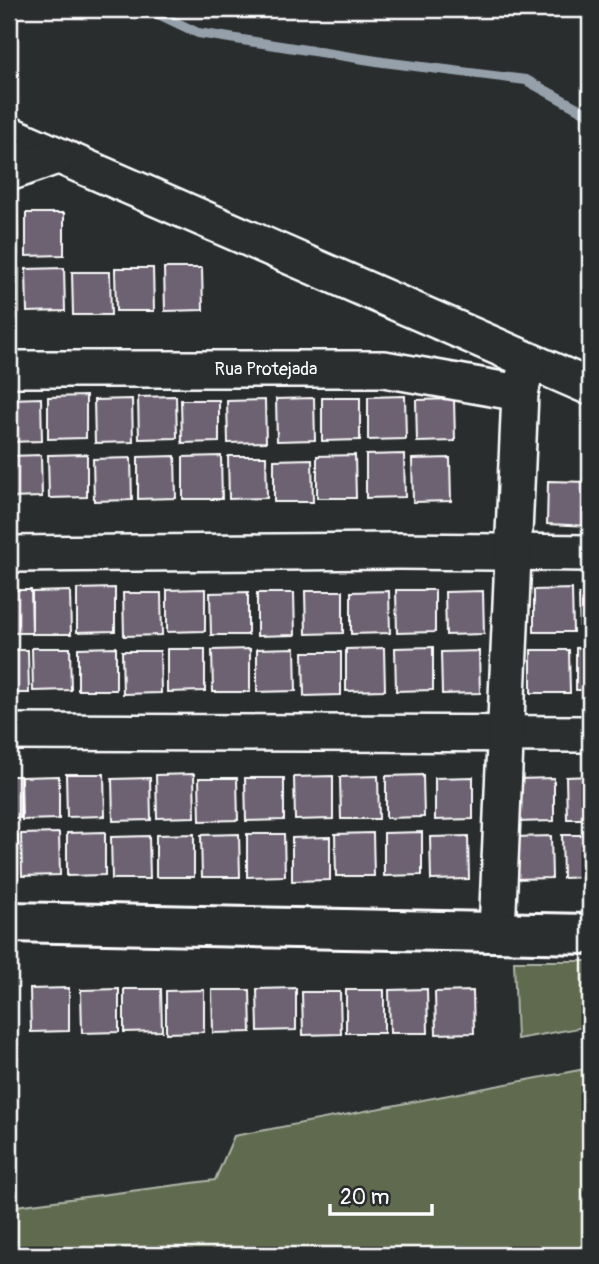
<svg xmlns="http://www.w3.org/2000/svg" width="599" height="1264" font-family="Pangolin,sans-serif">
<rect width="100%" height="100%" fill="#2a2d2e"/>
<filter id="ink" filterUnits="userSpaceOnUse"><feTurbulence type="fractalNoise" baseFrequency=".0143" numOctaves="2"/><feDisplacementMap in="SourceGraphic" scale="14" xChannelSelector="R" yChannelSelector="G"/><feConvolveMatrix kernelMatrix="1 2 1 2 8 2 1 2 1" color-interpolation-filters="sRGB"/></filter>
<g filter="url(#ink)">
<g fill="#5f6a50" stroke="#afb4a8" stroke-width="2">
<path d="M 514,961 L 590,961 L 590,1026 L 517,1039 Z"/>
<path d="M 590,1068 L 590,1255 L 9,1255 L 9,1207 L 215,1180 L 234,1136 Z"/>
</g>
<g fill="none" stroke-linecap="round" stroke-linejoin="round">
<path stroke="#95a0aa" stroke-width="10" d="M 148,9 L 198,33 L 383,62 L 526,80 L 590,115"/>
</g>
<g fill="#6d6272" stroke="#fff" stroke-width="2">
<path d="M 9,212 L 17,212 L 18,255 L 9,255 Z"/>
<path d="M 26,213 L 64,213 L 64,255 L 26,256 Z"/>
<path d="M 64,268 L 65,311 L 27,312 L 26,269 Z"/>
<path d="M 115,268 L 153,268 L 154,311 L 116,311 Z"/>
<path d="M 164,268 L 202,268 L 203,310 L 165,311 Z"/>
<rect x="9" y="269" width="10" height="43"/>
<path d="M 72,272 L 110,272 L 111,315 L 73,315 Z"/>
<path d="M 86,396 L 86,438 L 48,439 L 48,397 Z"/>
<path d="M 176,396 L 177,438 L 139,439 L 138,397 Z"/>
<path d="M 405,396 L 406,439 L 368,440 L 368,397 Z"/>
<path d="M 41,398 L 42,441 L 9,442 L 9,399 Z"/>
<path d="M 314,398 L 315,440 L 277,441 L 276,399 Z"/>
<path d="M 322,398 L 360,398 L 360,440 L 322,441 Z"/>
<path d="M 132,399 L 133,442 L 95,443 L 94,400 Z"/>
<path d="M 454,399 L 455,441 L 417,442 L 416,400 Z"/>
<path d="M 181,400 L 219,400 L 219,442 L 182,443 Z"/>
<path d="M 265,400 L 266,442 L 228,443 L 227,401 Z"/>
<path d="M 87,454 L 87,497 L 49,498 L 48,455 Z"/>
<path d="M 404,454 L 405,497 L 366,498 L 366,455 Z"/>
<path d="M 41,455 L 42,497 L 9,498 L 9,456 Z"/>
<path d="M 355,455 L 356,498 L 317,498 L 317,456 Z"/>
<path d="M 175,456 L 176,498 L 138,499 L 138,457 Z"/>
<path d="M 221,456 L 222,499 L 183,499 L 183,457 Z"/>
<path d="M 228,456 L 266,456 L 267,498 L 229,499 Z"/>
<path d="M 131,458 L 132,500 L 94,501 L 93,459 Z"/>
<path d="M 450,458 L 451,501 L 413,502 L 412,459 Z"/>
<path d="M 312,459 L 313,502 L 274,502 L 274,460 Z"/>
<path d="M 548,481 L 590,482 L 590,526 L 547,524 Z"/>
<path d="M 115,588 L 115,631 L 77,632 L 77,589 Z"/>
<path d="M 205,589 L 205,631 L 167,632 L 167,590 Z"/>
<path d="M 572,589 L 573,632 L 534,632 L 534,590 Z"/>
<path d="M 9,590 L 31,590 L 32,633 L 9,633 Z"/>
<path d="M 396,590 L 435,590 L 435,632 L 397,633 Z"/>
<path d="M 70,591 L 71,634 L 32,634 L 32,592 Z"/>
<path d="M 305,591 L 343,591 L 343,633 L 306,634 Z"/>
<path d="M 389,591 L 390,633 L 351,634 L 351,592 Z"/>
<path d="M 483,591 L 484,634 L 446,635 L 445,592 Z"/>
<path d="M 248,592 L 248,635 L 211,635 L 210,593 Z"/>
<path d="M 123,593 L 161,593 L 162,635 L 124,636 Z"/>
<path d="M 257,593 L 294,593 L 295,635 L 257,636 Z"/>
<path d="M 579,594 L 590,594 L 590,636 L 580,637 Z"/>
<path d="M 116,647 L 116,690 L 78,690 L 78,648 Z"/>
<path d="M 433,647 L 433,690 L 396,691 L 395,648 Z"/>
<path d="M 590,647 L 590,690 L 576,690 L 576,648 Z"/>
<path d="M 32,648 L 70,648 L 71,690 L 33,691 Z"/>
<path d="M 295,648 L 296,691 L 257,692 L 257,649 Z"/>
<path d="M 384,648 L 385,690 L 346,691 L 346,649 Z"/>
<path d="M 167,649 L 205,649 L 205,691 L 167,692 Z"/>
<path d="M 250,649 L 250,692 L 213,692 L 212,650 Z"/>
<path d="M 9,650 L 28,650 L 29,693 L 9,693 Z"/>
<path d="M 531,650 L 569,650 L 570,693 L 531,693 Z"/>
<path d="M 122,651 L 160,651 L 161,693 L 123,694 Z"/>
<path d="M 479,651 L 480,693 L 442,694 L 441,652 Z"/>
<path d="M 303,652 L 341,652 L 341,695 L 304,696 Z"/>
<path d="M 66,774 L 104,774 L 105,816 L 67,817 Z"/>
<path d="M 194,774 L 195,817 L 157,818 L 156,775 Z"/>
<path d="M 423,775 L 424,817 L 386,818 L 386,776 Z"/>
<rect x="9" y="776" width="11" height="42"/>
<path d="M 59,776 L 59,819 L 22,820 L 21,777 Z"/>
<path d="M 333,776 L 333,819 L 295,820 L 294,777 Z"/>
<path d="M 378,776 L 379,819 L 341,819 L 340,777 Z"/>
<path d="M 590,776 L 590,819 L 567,819 L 566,777 Z"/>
<path d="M 473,777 L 473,819 L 435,820 L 435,778 Z"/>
<path d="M 150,778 L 151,820 L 113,821 L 112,779 Z"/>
<path d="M 199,778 L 237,778 L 238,820 L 200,821 Z"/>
<path d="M 245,778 L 284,778 L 284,820 L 246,821 Z"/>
<path d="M 554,778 L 554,821 L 516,822 L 516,779 Z"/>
<path d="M 105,832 L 105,875 L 67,876 L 67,833 Z"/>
<path d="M 422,832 L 422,875 L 384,876 L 384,833 Z"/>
<path d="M 59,833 L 60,875 L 22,876 L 21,834 Z"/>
<path d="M 373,833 L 374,876 L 336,876 L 335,834 Z"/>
<path d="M 194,834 L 194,877 L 156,877 L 156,835 Z"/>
<path d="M 239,834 L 240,877 L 202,877 L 201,835 Z"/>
<path d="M 247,834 L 284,834 L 285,876 L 247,877 Z"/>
<rect x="9" y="835" width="9" height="43"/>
<path d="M 562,835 L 590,835 L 590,877 L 563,878 Z"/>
<path d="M 149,836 L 150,879 L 112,879 L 111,837 Z"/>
<path d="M 468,836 L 469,879 L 431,880 L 430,837 Z"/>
<path d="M 551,836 L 552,878 L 513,879 L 513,837 Z"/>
<path d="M 330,837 L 330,880 L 292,881 L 292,838 Z"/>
<path d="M 69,988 L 69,1031 L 31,1032 L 30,989 Z"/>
<path d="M 296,988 L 296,1030 L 258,1031 L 257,989 Z"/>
<path d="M 119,989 L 119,1032 L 82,1033 L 81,990 Z"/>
<path d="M 124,989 L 161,989 L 162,1031 L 124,1032 Z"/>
<path d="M 427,989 L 428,1033 L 390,1033 L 389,990 Z"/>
<path d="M 204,990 L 204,1032 L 166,1033 L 166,991 Z"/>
<path d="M 212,990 L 250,990 L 251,1032 L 213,1033 Z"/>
<rect x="346" y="990" width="38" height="43"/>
<path d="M 473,991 L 474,1033 L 436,1034 L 435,992 Z"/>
<path d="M 302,992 L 340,992 L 341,1034 L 303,1035 Z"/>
</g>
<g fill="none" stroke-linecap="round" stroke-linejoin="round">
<g stroke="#fff" stroke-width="40">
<g id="minor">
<path d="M 9,134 L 590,387"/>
<path d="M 9,173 L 57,156"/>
<path id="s1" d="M 9,369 L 384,369 L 520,393"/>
<path d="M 9,554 L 399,551 L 590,553"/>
<path d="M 9,732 L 590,734"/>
<path d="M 497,932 L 520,393 L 528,361"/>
</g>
</g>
<g stroke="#fff" stroke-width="44">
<path id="tertiary" d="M 9,922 L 590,934"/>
</g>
<use href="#minor" stroke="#2a2d2e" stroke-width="35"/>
<use href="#tertiary" stroke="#2a2d2e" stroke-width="38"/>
</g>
</g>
<g text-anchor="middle" stroke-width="7" stroke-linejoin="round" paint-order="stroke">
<g font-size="18" fill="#fff" stroke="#2a2d2e">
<text dy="6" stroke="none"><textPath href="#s1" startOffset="257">Rua Protejada</textPath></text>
</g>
</g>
<rect width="599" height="1264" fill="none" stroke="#2a2d2e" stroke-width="35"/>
<rect x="18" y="18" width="564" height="1229" fill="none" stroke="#fff" stroke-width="2.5" filter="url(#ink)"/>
<path d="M330 1204v10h102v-10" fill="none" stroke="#ffffff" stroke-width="3.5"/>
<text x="340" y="1204" font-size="21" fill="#ffffff" stroke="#2a2d2e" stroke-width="5" paint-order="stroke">20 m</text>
</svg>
